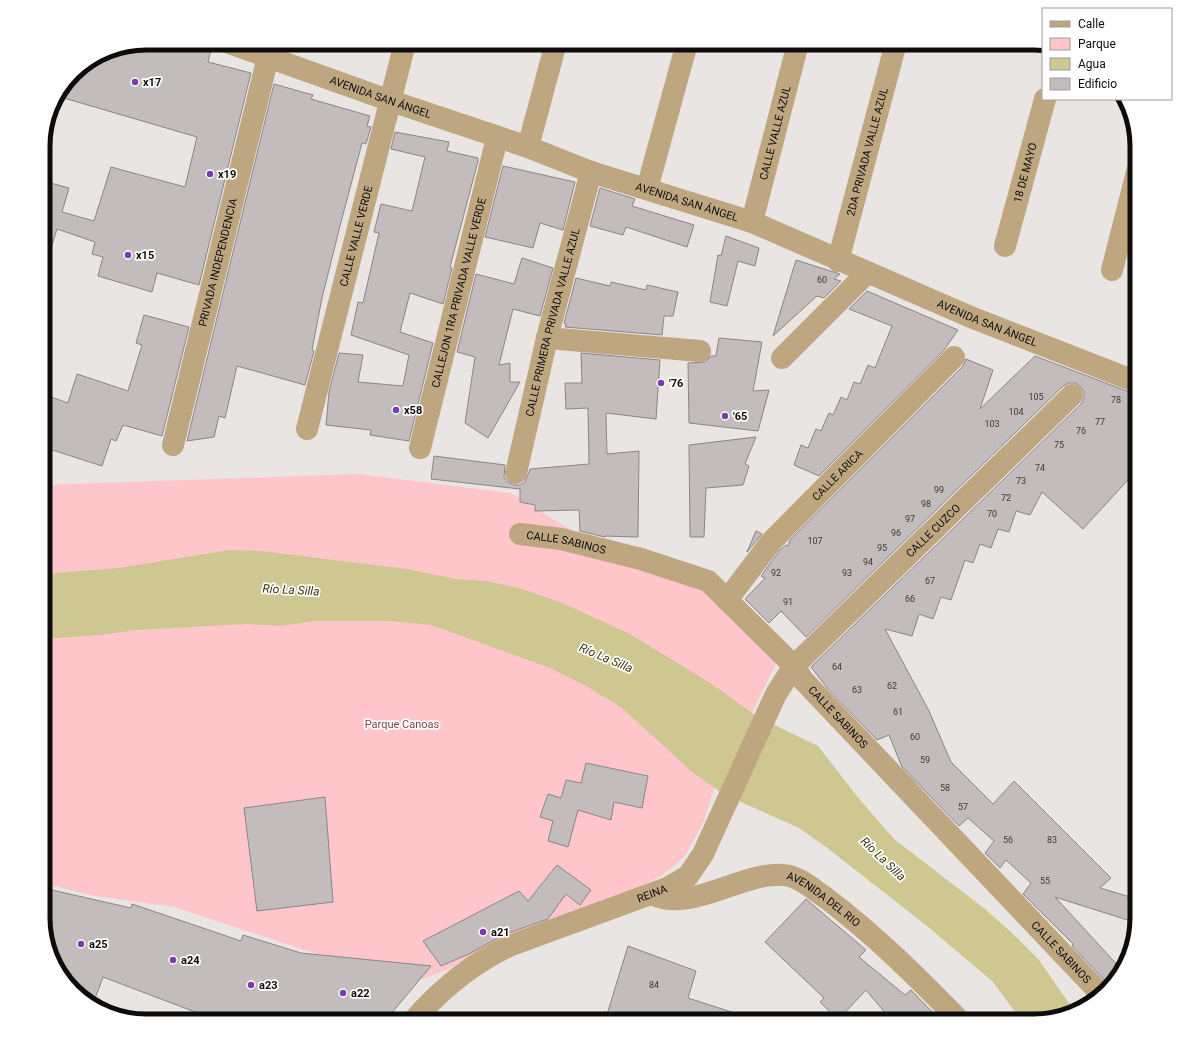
<svg xmlns="http://www.w3.org/2000/svg" width="1180" height="1064" font-family="Roboto,sans-serif">
<rect width="100%" height="100%" fill="#e9e5e2"/>
<path fill="#fec5cb" d="M 358,474 L 511,493 L 587,540 L 707,591 L 776,664 L 715,786 L 704,821 L 685,856 L 663,875 L 614,900 L 424,979 L 320,955 L 174,907 L 94,896 L 43,883 L 43,485 Z"/>
<path fill="#cfc792" d="M 230,550 L 262,551 L 407,569 L 456,579 L 486,581 L 519,588 L 560,602 L 628,633 L 709,682 L 758,717 L 818,746 L 860,800 L 894,839 L 985,909 L 1012,933 L 1039,960 L 1075,1012 L 1034,1021 L 1022,1021 L 992,981 L 927,926 L 826,847 L 799,828 L 723,794 L 691,771 L 622,708 L 586,686 L 550,668 L 431,625 L 389,621 L 315,621 L 280,626 L 247,624 L 136,630 L 101,635 L 43,639 L 43,574 L 118,568 Z"/>
<g fill="#c2bdbc" stroke="#8a8584">
<path d="M 146,43 L 188,43 L 211,50 L 208,62 L 251,73 L 199,285 L 157,273 L 152,292 L 98,276 L 103,257 L 92,254 L 95,242 L 57,229 L 48,258 L 43,257 L 43,181 L 69,188 L 62,212 L 94,221 L 111,167 L 185,187 L 197,137 L 57,96 L 78,69 L 107,51 Z"/>
<path d="M 274,84 L 313,95 L 311,99 L 370,116 L 367,126 L 371,127 L 366,144 L 362,143 L 341,222 L 322,298 L 312,350 L 314,351 L 305,385 L 237,366 L 225,418 L 219,416 L 214,437 L 187,441 Z"/>
<path d="M 395,132 L 449,142 L 447,151 L 478,158 L 478,161 L 450,267 L 452,268 L 443,304 L 410,293 L 400,332 L 433,343 L 409,441 L 370,435 L 371,430 L 326,425 L 329,392 L 339,353 L 363,355 L 358,382 L 403,386 L 409,355 L 351,335 L 358,302 L 363,303 L 379,233 L 374,232 L 381,204 L 412,211 L 425,157 L 391,149 Z"/>
<path d="M 503,166 L 575,182 L 563,230 L 540,223 L 533,248 L 485,237 Z"/>
<path d="M 600,188 L 635,199 L 632,206 L 694,225 L 687,247 L 626,227 L 623,235 L 590,226 Z"/>
<path d="M 726,236 L 759,248 L 755,266 L 738,261 L 727,306 L 710,302 L 718,255 L 721,256 Z"/>
<path d="M 522,258 L 553,268 L 540,316 L 513,309 L 499,365 L 510,363 L 510,382 L 520,382 L 488,438 L 465,423 L 475,357 L 457,352 L 476,274 L 514,284 Z"/>
<path d="M 796,260 L 840,274 L 834,279 L 841,281 L 824,298 L 817,296 L 773,336 Z"/>
<path d="M 576,278 L 610,286 L 611,282 L 646,290 L 647,285 L 678,292 L 673,316 L 664,316 L 662,335 L 565,327 L 566,324 L 564,323 Z"/>
<path d="M 867,291 L 958,330 L 944,350 L 819,476 L 794,465 L 801,445 L 808,448 L 816,429 L 821,431 L 829,413 L 833,415 L 841,397 L 847,400 L 854,382 L 860,384 L 868,365 L 875,368 L 892,326 L 849,309 Z"/>
<path d="M 144,315 L 189,327 L 162,436 L 123,425 L 116,441 L 111,439 L 102,466 L 43,447 L 43,423 L 51,397 L 68,403 L 77,374 L 128,391 L 142,345 L 136,343 Z"/>
<path d="M 719,338 L 762,342 L 753,391 L 769,390 L 758,431 L 689,423 L 688,363 L 705,362 L 711,356 L 716,356 Z"/>
<path d="M 581,353 L 660,360 L 656,419 L 606,413 L 607,454 L 639,451 L 638,537 L 605,536 L 605,537 L 580,531 L 579,510 L 535,511 L 535,505 L 520,502 L 520,489 L 431,479 L 434,456 L 505,465 L 504,477 L 508,482 L 514,485 L 520,485 L 525,482 L 530,469 L 589,464 L 588,408 L 566,409 L 565,383 L 582,383 Z"/>
<path d="M 1035,356 L 1137,395 L 1137,406 L 1132,420 L 1137,423 L 1137,470 L 1083,529 L 1042,492 L 1030,515 L 1016,511 L 1009,532 L 998,529 L 991,548 L 980,544 L 973,563 L 965,560 L 951,600 L 941,597 L 933,619 L 919,614 L 912,636 L 885,629 L 929,711 L 951,762 L 993,804 L 1014,781 L 1111,878 L 1100,888 L 1137,899 L 1137,923 L 1055,897 L 1121,969 L 1110,986 L 1072,946 L 1073,944 L 1023,894 L 1031,883 L 1006,860 L 1000,868 L 985,853 L 994,841 L 968,818 L 959,826 L 902,767 L 889,735 L 877,740 L 828,689 L 811,667 L 1081,404 L 1084,398 L 1084,392 L 1081,387 L 1075,383 L 1069,383 L 1063,386 L 806,637 L 781,611 L 769,623 L 745,599 L 765,578 L 761,576 L 780,550 L 786,545 L 788,546 L 790,540 L 963,366 L 966,359 L 993,370 L 980,409 Z"/>
<path d="M 756,437 L 745,464 L 749,466 L 743,485 L 706,488 L 704,537 L 690,537 L 689,445 Z"/>
<path d="M 756,531 L 762,534 L 747,552 Z"/>
<path d="M 586,763 L 648,776 L 642,808 L 614,802 L 611,820 L 578,810 L 568,847 L 548,841 L 553,821 L 540,817 L 548,794 L 561,798 L 566,780 L 581,783 Z"/>
<path d="M 325,797 L 333,902 L 257,911 L 244,808 Z"/>
<path d="M 557,865 L 591,890 L 580,905 L 566,894 L 548,919 L 503,935 L 469,954 L 441,966 L 423,941 L 519,891 L 528,901 Z"/>
<path d="M 43,888 L 131,908 L 132,904 L 241,941 L 243,935 L 301,953 L 431,966 L 385,1021 L 219,1021 L 103,977 L 93,1004 L 73,991 L 54,963 L 43,924 Z"/>
<path d="M 806,899 L 866,950 L 859,957 L 905,995 L 911,990 L 941,1021 L 892,1021 L 866,990 L 838,1020 L 820,1002 L 824,998 L 765,942 Z"/>
<path d="M 628,946 L 696,971 L 688,998 L 747,1017 L 747,1021 L 605,1021 Z"/>
</g>
<g fill="none" stroke-linecap="round" stroke-linejoin="round">
<g stroke="#bea680" stroke-width="22">
<path id="s1" d="M 229,43 L 391,101 L 528,147 L 591,172 L 752,222 L 973,318 L 1137,382"/>
<path d="M 528,147 L 556,43"/>
<path d="M 647,189 L 687,43"/>
<path id="s2" d="M 752,222 L 798,43"/>
<path id="s3" d="M 1005,246 L 1045,99"/>
<path id="s4" d="M 838,261 L 896,43"/>
<path d="M 1112,270 L 1137,172"/>
<path d="M 547,338 L 700,351"/>
<path d="M 782,358 L 867,273"/>
<path id="s5" d="M 307,429 L 405,43"/>
<path id="s6" d="M 173,445 L 268,57"/>
<path id="s7" d="M 420,448 L 497,138"/>
<path id="s8" d="M 516,473 L 547,338 L 591,172"/>
<path id="s9" d="M 520,534 L 561,539 L 641,559 L 708,581 L 794,666 L 803,680 L 1101,994"/>
<path id="s10" d="M 727,600 L 771,542 L 954,357"/>
<path id="s11" d="M 652,894 C 690,914 743,871 784,875 C 799,876 814,890 826,898 C 875,935 917,977 960,1021"/>
<path id="s12" d="M 413,1021 C 441,989 471,964 509,946 L 667,888 L 688,876 L 703,854 L 776,694 L 794,666 L 1072,395"/>
</g>
</g>
<g fill="#793db2" stroke="#fff" stroke-width="1.5">
<circle cx="135" cy="82" r="4"/>
<circle cx="210" cy="174" r="4"/>
<circle cx="128" cy="255" r="4"/>
<circle cx="661" cy="383" r="4"/>
<circle cx="396" cy="410" r="4"/>
<circle cx="725" cy="416" r="4"/>
<circle cx="483" cy="932" r="4"/>
<circle cx="81" cy="944" r="4"/>
<circle cx="173" cy="960" r="4"/>
<circle cx="251" cy="985" r="4"/>
<circle cx="343" cy="993" r="4"/>
</g>
<g text-anchor="middle" stroke-width="3.5" stroke-linejoin="round" paint-order="stroke">
<g font-size="9" fill="#3b3837">
<text x="822" y="283">60</text>
<text x="1036" y="400">105</text>
<text x="1116" y="403">78</text>
<text x="1016" y="415">104</text>
<text x="1100" y="425">77</text>
<text x="992" y="427">103</text>
<text x="1081" y="434">76</text>
<text x="1059" y="448">75</text>
<text x="1040" y="471">74</text>
<text x="1021" y="484">73</text>
<text x="939" y="493">99</text>
<text x="1006" y="501">72</text>
<text x="926" y="507">98</text>
<text x="992" y="517">70</text>
<text x="910" y="522">97</text>
<text x="896" y="536">96</text>
<text x="815" y="544">107</text>
<text x="882" y="551">95</text>
<text x="868" y="565">94</text>
<text x="776" y="576">92</text>
<text x="847" y="576">93</text>
<text x="930" y="584">67</text>
<text x="910" y="602">66</text>
<text x="788" y="605">91</text>
<text x="837" y="670">64</text>
<text x="892" y="689">62</text>
<text x="857" y="693">63</text>
<text x="898" y="715">61</text>
<text x="915" y="740">60</text>
<text x="925" y="763">59</text>
<text x="945" y="791">58</text>
<text x="963" y="810">57</text>
<text x="1008" y="843">56</text>
<text x="1052" y="843">83</text>
<text x="1045" y="884">55</text>
<text x="654" y="988">84</text>
</g>
<g font-size="11" font-weight="bold" fill="#0e0c0b" stroke="#fff" text-anchor="start">
<text x="143" y="86">x17</text>
<text x="218" y="178">x19</text>
<text x="136" y="259">x15</text>
<text x="669" y="387">'76</text>
<text x="404" y="414">x58</text>
<text x="733" y="420">'65</text>
<text x="491" y="936">a21</text>
<text x="89" y="948">a25</text>
<text x="181" y="964">a24</text>
<text x="259" y="989">a23</text>
<text x="351" y="997">a22</text>
</g>
<g font-size="11" fill="#0e0c0b" stroke="#fff">
<text dy="4" stroke="none"><textPath href="#s1" startOffset="161">AVENIDA SAN ÁNGEL</textPath></text>
<text dy="4" stroke="none"><textPath href="#s2" startOffset="92">CALLE VALLE AZUL</textPath></text>
<text dy="4" stroke="none"><textPath href="#s4" startOffset="113">2DA PRIVADA VALLE AZUL</textPath></text>
<text dy="4" stroke="none"><textPath href="#s3" startOffset="76">18 DE MAYO</textPath></text>
<text dy="4" stroke="none"><textPath href="#s1" startOffset="485">AVENIDA SAN ÁNGEL</textPath></text>
<text dy="4" stroke="none"><textPath href="#s5" startOffset="199">CALLE VALLE VERDE</textPath></text>
<text dy="4" stroke="none"><textPath href="#s6" startOffset="188">PRIVADA INDEPENDENCIA</textPath></text>
<text dy="4" stroke="none"><textPath href="#s7" startOffset="160">CALLEJON 1RA PRIVADA VALLE VERDE</textPath></text>
<text dy="4" stroke="none"><textPath href="#s8" startOffset="155">CALLE PRIMERA PRIVADA VALLE AZUL</textPath></text>
<text dy="4" stroke="none"><textPath href="#s1" startOffset="809">AVENIDA SAN ÁNGEL</textPath></text>
<text dy="4" stroke="none"><textPath href="#s10" startOffset="167">CALLE ARICA</textPath></text>
<text dy="4" stroke="none"><textPath href="#s12" startOffset="745">CALLE CUZCO</textPath></text>
<text dy="4" stroke="none"><textPath href="#s9" startOffset="47">CALLE SABINOS</textPath></text>
<text dy="4" stroke="none"><textPath href="#s9" startOffset="383">CALLE SABINOS</textPath></text>
<text dy="4" stroke="none"><textPath href="#s12" startOffset="275">REINA</textPath></text>
<text dy="4" stroke="none"><textPath href="#s11" startOffset="183">AVENIDA DEL RIO</textPath></text>
<text dy="4" stroke="none"><textPath href="#s9" startOffset="707">CALLE SABINOS</textPath></text>
</g>
<g font-size="11" fill="#863d49" stroke="#fff">
<text x="402" y="728">Parque Canoas</text>
</g>
<g font-size="12" font-style="italic" fill="#3b3509" stroke="#fff">
<text transform="translate(291 590) rotate(3)" y="4">Río La Silla</text>
<text transform="translate(606 658) rotate(23)" y="4">Río La Silla</text>
<text transform="translate(883 859) rotate(44)" y="4">Río La Silla</text>
</g>
</g>
<path d="M0 0H1180V1064H0ZM146 50H1034A96 96 0 0 1 1130 146V918A96 96 0 0 1 1034 1014H146A96 96 0 0 1 50 918V146A96 96 0 0 1 146 50Z" fill="#fff" fill-rule="evenodd"/>
<path fill="none" stroke="#0e0c0b" stroke-width="5" d="M146 50H1034A96 96 0 0 1 1130 146V918A96 96 0 0 1 1034 1014H146A96 96 0 0 1 50 918V146A96 96 0 0 1 146 50Z"/>
<rect x="1042" y="8" width="130" height="92" fill="#ffffff" stroke="#9f9e9d"/>
<rect x="1050" y="21" width="20" height="6" fill="#bea680" stroke="#9f9e9d"/>
<text x="1078" y="28" font-size="12" fill="#0e0c0b">Calle</text>
<rect x="1050" y="38" width="20" height="12" fill="#fec5cb" stroke="#9f9e9d"/>
<text x="1078" y="48" font-size="12" fill="#0e0c0b">Parque</text>
<rect x="1050" y="58" width="20" height="12" fill="#cfc792" stroke="#9f9e9d"/>
<text x="1078" y="68" font-size="12" fill="#0e0c0b">Agua</text>
<rect x="1050" y="78" width="20" height="12" fill="#c2bdbc" stroke="#9f9e9d"/>
<text x="1078" y="88" font-size="12" fill="#0e0c0b">Edificio</text>
</svg>
